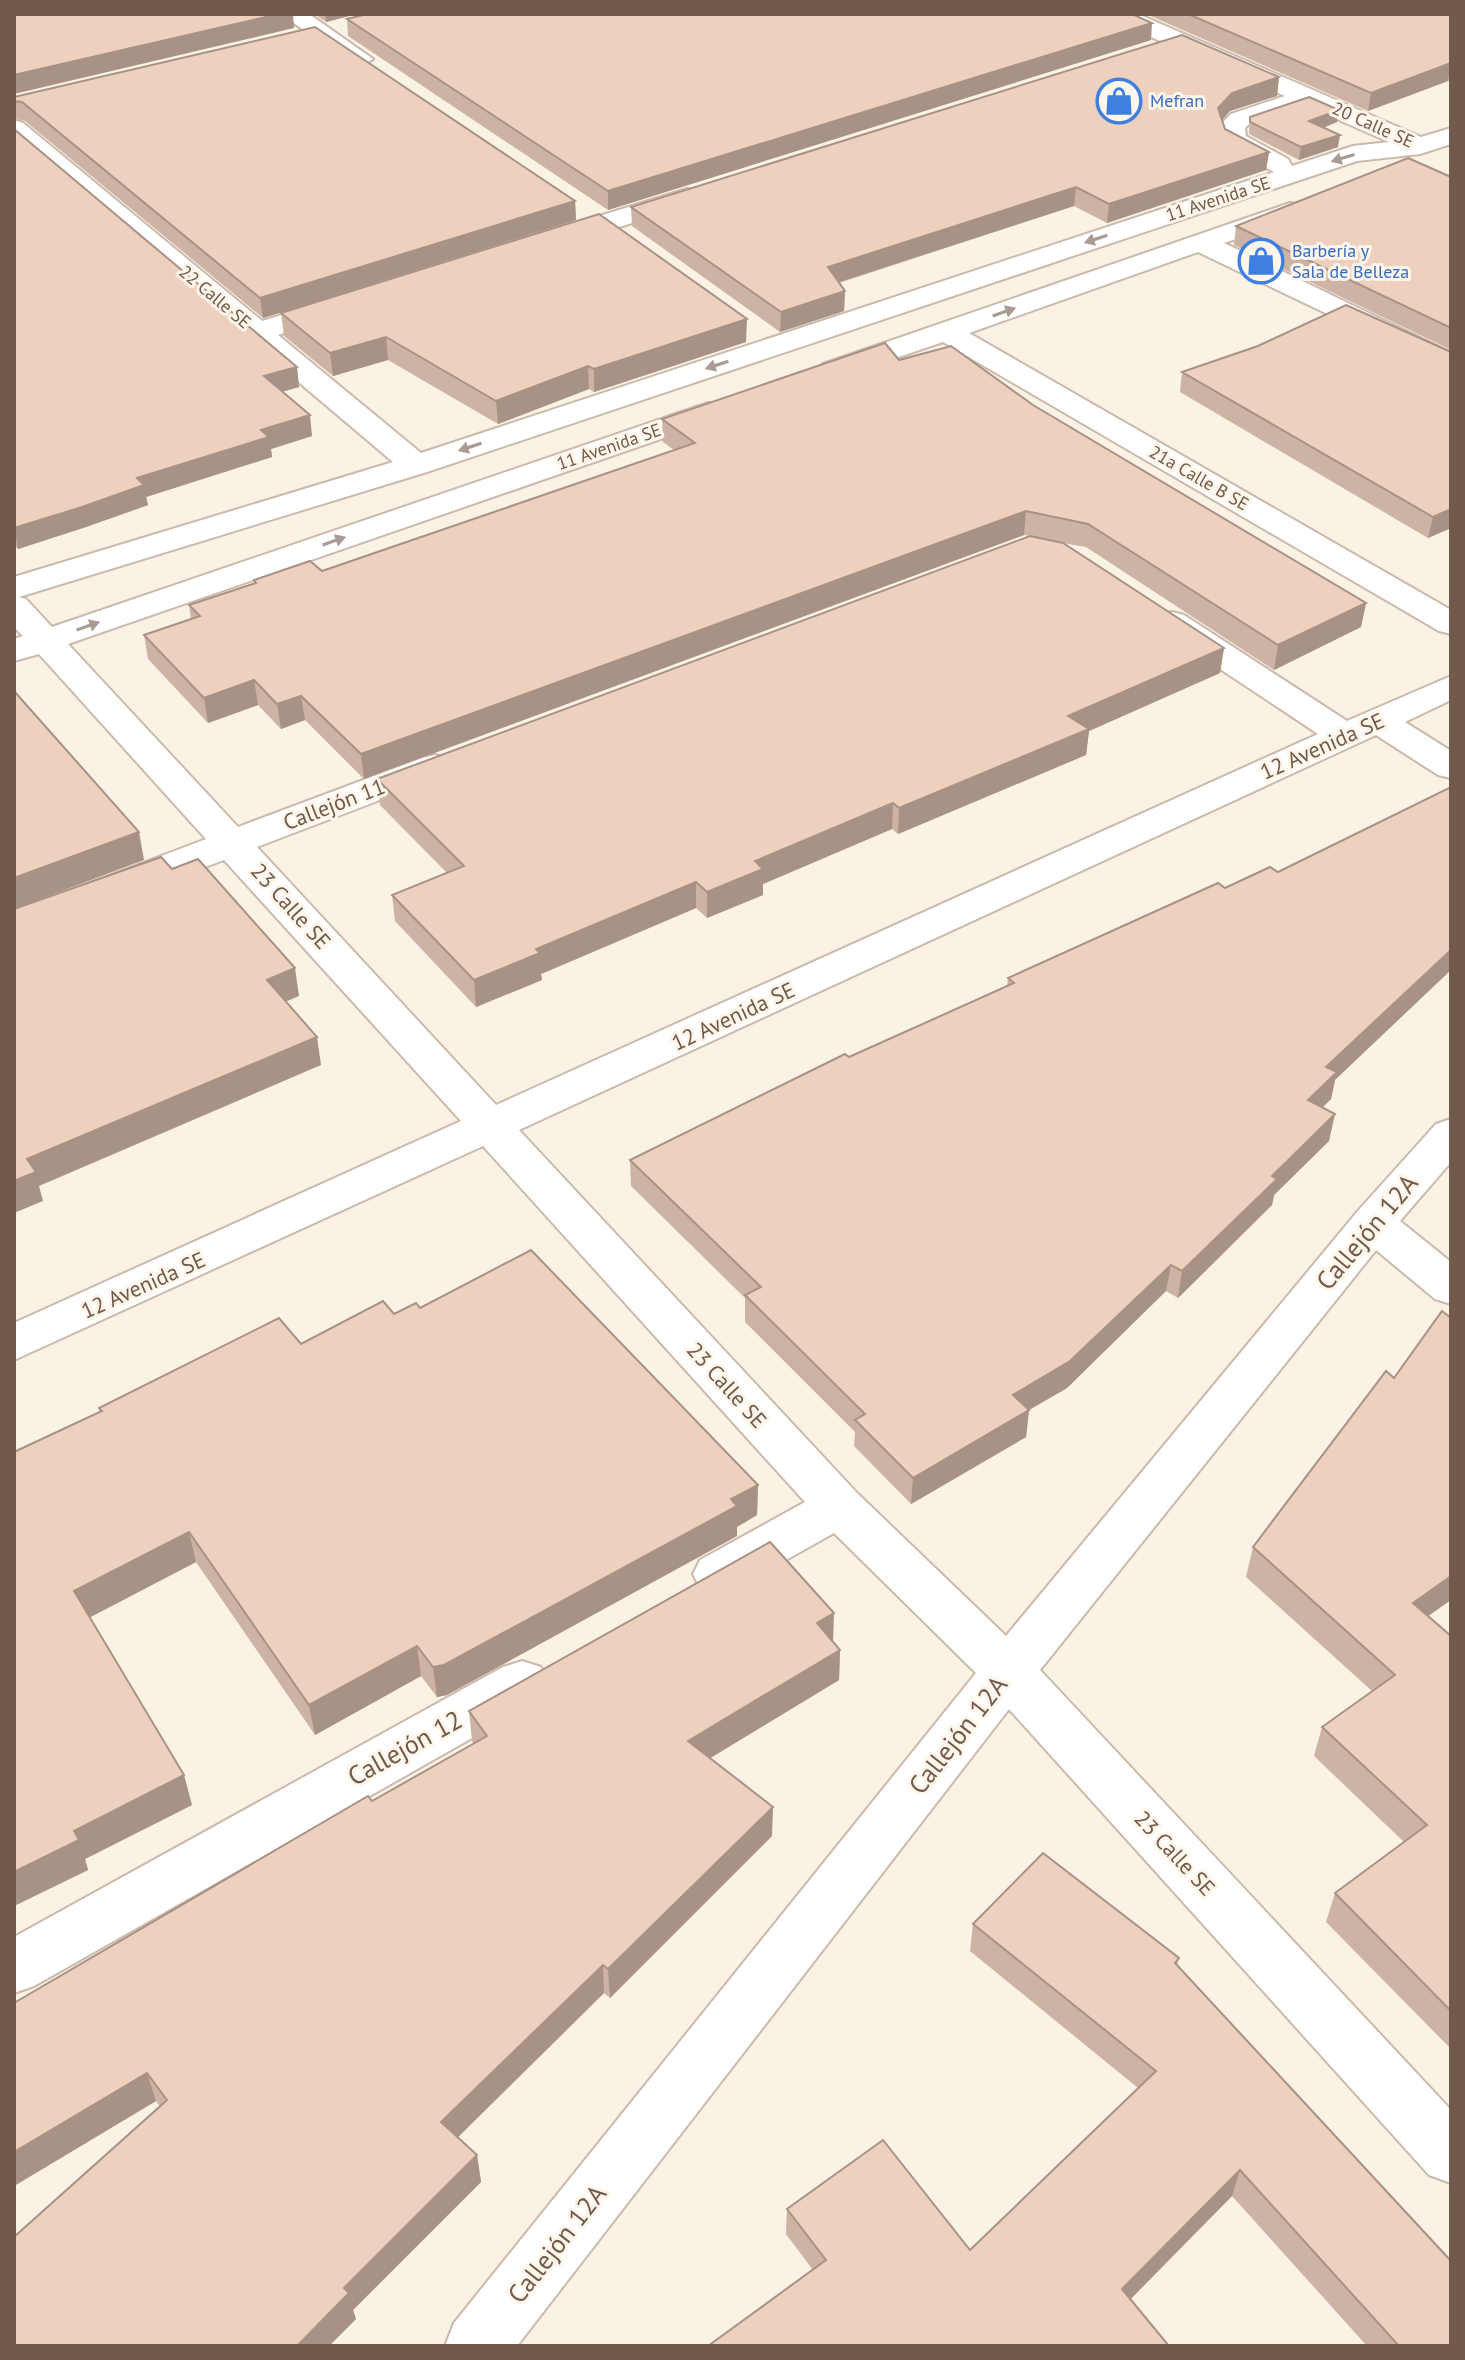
<svg xmlns="http://www.w3.org/2000/svg" width="1465" height="2360" font-family="'PT Sans',sans-serif">
<rect width="100%" height="100%" fill="#faf2e5"/>
<g fill="none" stroke-linecap="round" stroke-linejoin="round">
<g stroke="#cbb9ac" stroke-width="4">
<g id="minor">
<path d="M 281,14 L 309,14 L 373,59 L 361,66 L 352,64 Z"/>
<path d="M 1106,14 L 1138,14 L 1421,137 L 1451,128 L 1451,144 L 1420,154 L 1357,161 L 427,472 L 19,597 L 26,599 L 52,627 L 708,403 L 730,403 L 734,409 L 730,415 L 68,644 L 238,827 L 422,758 L 435,755 L 448,758 L 453,766 L 448,774 L 257,847 L 496,1105 L 1318,734 L 1160,629 L 1155,622 L 1160,615 L 1172,612 L 1184,615 L 1347,721 L 1451,676 L 1451,700 L 1405,722 L 1451,751 L 1451,778 L 1438,775 L 1376,735 L 519,1130 L 857,1493 L 1006,1636 L 1357,1212 L 1436,1124 L 1451,1119 L 1451,1162 L 1400,1221 L 1451,1262 L 1451,1304 L 1435,1299 L 1376,1250 L 1040,1670 L 1451,2110 L 1451,2183 L 1429,2175 L 1009,1709 L 517,2346 L 445,2346 L 454,2323 L 976,1673 L 834,1533 L 736,1588 L 718,1594 L 700,1588 L 693,1574 L 700,1560 L 805,1502 L 483,1146 L 14,1360 L 14,1323 L 461,1121 L 224,860 L 14,938 L 14,912 L 206,839 L 39,654 L 14,661 L 14,639 L 23,636 L 14,627 L 14,577 L 393,462 L 14,141 L 14,120 L 23,123 L 262,321 L 339,297 L 349,300 L 353,306 L 349,312 L 278,335 L 421,453 L 1274,172 L 1224,145 L 1219,126 L 1231,114 L 1285,96 L 1110,19 ZM 1307,106 L 1389,142 L 1353,146 L 1292,166 L 1288,159 L 1246,136 L 1245,128 L 1249,124 Z"/>
<path d="M 687,189 L 697,191 L 700,197 L 697,203 L 554,247 L 544,245 L 540,239 L 544,233 Z"/>
<path d="M 1290,203 L 1300,205 L 1304,211 L 1300,217 L 1224,243 L 1451,353 L 1451,373 L 1198,252 L 969,333 L 1451,610 L 1451,634 L 1439,631 L 943,342 L 834,379 L 823,376 L 819,370 L 823,364 Z"/>
<path d="M 522,1661 L 541,1667 L 548,1683 L 541,1699 L 34,1986 L 14,1993 L 14,1937 L 503,1667 Z"/>
</g>
</g>
<use href="#minor" fill="#fff" fill-rule="evenodd"/>
</g>
<g fill="#cdb3a3">
<path d="M 314,14 L 357,14 L 326,22 Z"/>
<path d="M 1146,14 L 1451,14 L 1451,82 L 1448,81 L 1368,111 Z"/>
<path d="M 347,19 L 1151,40 L 608,210 L 348,36 Z"/>
<path d="M 1279,77 L 1277,96 L 1230,111 L 1222,120 L 1225,129 L 1269,152 L 1266,170 L 1107,223 L 1074,206 L 839,283 L 845,291 L 844,311 L 780,332 L 632,226 L 631,207 Z"/>
<path d="M 14,97 L 575,201 L 576,220 L 263,318 L 25,121 L 14,118 Z"/>
<path d="M 1339,110 L 1337,122 L 1323,128 L 1338,147 L 1299,160 L 1249,134 L 1250,117 Z"/>
<path d="M 14,129 L 297,367 L 299,387 L 282,392 L 312,436 L 271,449 L 272,457 L 146,497 L 148,505 L 86,527 L 18,549 L 14,545 Z"/>
<path d="M 1451,177 L 1451,350 L 1234,245 L 1236,226 Z"/>
<path d="M 281,313 L 746,342 L 594,392 L 589,389 L 498,424 L 388,360 L 333,376 L 284,336 Z"/>
<path d="M 1451,352 L 1451,528 L 1428,538 L 1180,392 L 1182,372 Z"/>
<path d="M 899,360 L 1033,405 L 1366,603 L 1361,627 L 1274,670 L 1086,547 L 1063,543 L 1224,648 L 1220,673 L 1089,731 L 1086,755 L 898,834 L 892,829 L 763,884 L 763,895 L 707,918 L 696,908 L 541,974 L 542,980 L 476,1007 L 395,921 L 392,895 L 447,873 L 380,805 L 377,779 L 1030,536 L 1024,535 L 364,779 L 305,720 L 281,729 L 258,705 L 208,723 L 148,659 L 144,635 L 191,619 L 189,605 L 254,583 L 254,580 L 322,571 L 674,450 L 663,442 L 662,419 Z"/>
<path d="M 1008,978 L 1335,1080 L 1331,1099 L 1322,1108 L 1329,1141 L 1274,1195 L 1272,1205 L 1178,1298 L 1166,1291 L 1067,1388 L 1029,1410 L 1026,1437 L 911,1504 L 854,1446 L 855,1432 L 745,1322 L 745,1298 L 631,1186 L 630,1160 L 849,1057 L 1007,986 Z"/>
<path d="M 420,1308 L 758,1485 L 757,1515 L 737,1527 L 737,1536 L 447,1695 L 437,1697 L 421,1676 L 315,1735 L 196,1562 L 90,1617 L 192,1805 L 85,1859 L 88,1870 L 14,1906 L 100,1412 L 99,1408 L 394,1314 Z"/>
<path d="M 1253,1547 L 1428,1616 L 1451,1636 L 1451,2049 L 1326,1922 L 1335,1893 L 1404,1842 L 1314,1756 L 1322,1727 L 1372,1691 L 1246,1577 Z"/>
<path d="M 833,1642 L 840,1650 L 839,1680 L 710,1758 L 772,1836 L 610,1998 L 604,1993 L 458,2137 L 477,2155 L 481,2182 L 353,2310 L 356,2319 L 329,2346 L 14,2346 L 160,2106 L 156,2101 L 14,2186 L 372,1801 L 474,1744 L 472,1741 L 469,1711 Z"/>
<path d="M 973,1924 L 1179,1958 L 1177,1966 L 1451,2346 L 1367,2346 L 1232,2196 L 1130,2299 L 813,2270 L 786,2234 L 787,2209 L 970,2250 L 1138,2088 L 970,1951 Z"/>
</g>
<g fill="#a79285">
<path d="M 279,14 L 293,14 L 294,28 L 14,94 L 14,75 Z"/>
<path d="M 325,14 L 357,14 L 326,22 Z"/>
<path d="M 1152,23 L 1151,40 L 608,210 L 608,191 Z"/>
<path d="M 1451,63 L 1448,81 L 1368,111 L 1371,93 Z"/>
<path d="M 1279,77 L 1277,96 L 1230,111 L 1216,127 L 1218,108 L 1232,93 Z"/>
<path d="M 1339,110 L 1337,122 L 1307,134 L 1309,121 Z"/>
<path d="M 1340,135 L 1338,147 L 1299,160 L 1301,147 Z"/>
<path d="M 1269,152 L 1266,170 L 1107,223 L 1109,204 Z"/>
<path d="M 1076,187 L 1074,206 L 827,286 L 828,267 Z"/>
<path d="M 575,201 L 576,220 L 263,318 L 260,298 Z"/>
<path d="M 845,291 L 844,311 L 780,332 L 781,312 Z"/>
<path d="M 747,319 L 746,342 L 594,392 L 594,369 Z"/>
<path d="M 386,337 L 388,360 L 333,376 L 330,353 Z"/>
<path d="M 588,366 L 589,389 L 498,424 L 496,401 Z"/>
<path d="M 297,367 L 299,387 L 267,396 L 264,376 Z"/>
<path d="M 310,415 L 312,436 L 271,449 L 272,457 L 146,497 L 148,505 L 86,527 L 18,549 L 14,528 L 261,430 Z"/>
<path d="M 1451,509 L 1451,528 L 1428,538 L 1433,517 Z"/>
<path d="M 1026,511 L 1024,535 L 364,779 L 361,754 Z"/>
<path d="M 1366,603 L 1361,627 L 1274,670 L 1278,645 Z"/>
<path d="M 1224,648 L 1220,673 L 1089,731 L 1086,755 L 898,834 L 899,808 L 1068,716 Z"/>
<path d="M 254,680 L 258,705 L 208,723 L 204,698 Z"/>
<path d="M 301,696 L 305,720 L 281,729 L 277,704 Z"/>
<path d="M 893,803 L 892,829 L 763,884 L 763,895 L 707,918 L 707,892 L 755,861 Z"/>
<path d="M 139,832 L 144,860 L 14,909 L 14,878 Z"/>
<path d="M 696,882 L 696,908 L 541,974 L 542,980 L 476,1007 L 474,980 L 536,949 Z"/>
<path d="M 1451,950 L 1451,970 L 1335,1080 L 1331,1099 L 1302,1127 L 1308,1100 L 1326,1067 Z"/>
<path d="M 295,968 L 299,996 L 271,1008 L 267,980 Z"/>
<path d="M 317,1037 L 321,1065 L 39,1186 L 43,1201 L 14,1213 L 14,1181 L 27,1159 Z"/>
<path d="M 1335,1114 L 1329,1141 L 1274,1195 L 1272,1205 L 1178,1298 L 1182,1271 L 1272,1176 Z"/>
<path d="M 1171,1265 L 1166,1291 L 1067,1388 L 1029,1410 L 1026,1437 L 911,1504 L 913,1478 Z"/>
<path d="M 758,1485 L 757,1515 L 737,1527 L 737,1536 L 447,1695 L 437,1697 L 433,1667 Z"/>
<path d="M 189,1532 L 196,1562 L 83,1621 L 74,1591 Z"/>
<path d="M 1451,1576 L 1451,1600 L 1404,1633 L 1413,1603 Z"/>
<path d="M 834,1613 L 833,1643 L 817,1623 Z"/>
<path d="M 417,1646 L 421,1676 L 315,1735 L 309,1705 Z"/>
<path d="M 840,1650 L 839,1680 L 689,1771 L 688,1741 Z"/>
<path d="M 184,1775 L 192,1805 L 85,1859 L 88,1870 L 14,1906 L 14,1872 L 74,1831 Z"/>
<path d="M 773,1807 L 772,1836 L 610,1998 L 608,1969 Z"/>
<path d="M 603,1965 L 604,1993 L 446,2149 L 441,2122 Z"/>
<path d="M 147,2073 L 156,2101 L 14,2186 L 14,2152 Z"/>
<path d="M 477,2155 L 481,2182 L 353,2310 L 356,2319 L 329,2346 L 297,2346 L 344,2288 Z"/>
<path d="M 1240,2170 L 1232,2196 L 1116,2314 L 1122,2289 Z"/>
</g>
<g fill="#eed0be" stroke="#a79285" stroke-width="2">
<path d="M 14,14 L 279,14 L 14,75 Z"/>
<path d="M 367,14 L 1132,14 L 1152,23 L 608,191 L 347,19 Z"/>
<path d="M 1188,14 L 1451,14 L 1451,63 L 1371,93 Z"/>
<path d="M 315,27 L 575,201 L 260,298 L 22,102 L 14,101 L 14,97 Z"/>
<path d="M 1182,35 L 1279,77 L 1232,93 L 1218,108 L 1225,129 L 1269,152 L 1109,204 L 1076,187 L 828,267 L 845,291 L 781,312 L 631,207 Z"/>
<path d="M 1309,97 L 1339,110 L 1309,121 L 1340,135 L 1301,147 L 1250,122 L 1250,117 Z"/>
<path d="M 14,129 L 297,367 L 264,376 L 310,415 L 261,430 L 269,437 L 137,478 L 144,485 L 82,507 L 14,528 Z"/>
<path d="M 1408,158 L 1451,177 L 1451,328 L 1236,226 Z"/>
<path d="M 599,214 L 747,319 L 594,369 L 588,366 L 496,401 L 386,337 L 330,353 L 281,313 Z"/>
<path d="M 1346,305 L 1451,352 L 1451,509 L 1433,517 L 1182,372 L 1258,346 Z"/>
<path d="M 885,343 L 899,360 L 951,346 L 1033,405 L 1366,603 L 1278,645 L 1088,524 L 1026,511 L 361,754 L 301,696 L 277,704 L 254,680 L 204,698 L 144,635 L 200,616 L 189,605 L 256,583 L 254,580 L 310,561 L 322,571 L 695,443 L 662,419 Z"/>
<path d="M 1030,536 L 1063,543 L 1224,648 L 1068,716 L 1089,729 L 899,808 L 893,803 L 755,861 L 763,869 L 707,892 L 696,882 L 536,949 L 540,953 L 474,980 L 392,895 L 464,866 L 377,779 Z"/>
<path d="M 14,691 L 139,832 L 14,878 Z"/>
<path d="M 1451,787 L 1451,950 L 1326,1067 L 1337,1072 L 1308,1100 L 1335,1114 L 1272,1176 L 1277,1179 L 1182,1271 L 1171,1265 L 1070,1361 L 1013,1395 L 1029,1410 L 913,1478 L 855,1420 L 865,1414 L 745,1295 L 761,1287 L 630,1160 L 845,1054 L 849,1057 L 1014,983 L 1008,978 L 1218,883 L 1225,888 L 1270,867 L 1278,872 Z"/>
<path d="M 161,857 L 172,869 L 198,859 L 295,968 L 267,980 L 317,1037 L 27,1159 L 36,1172 L 14,1181 L 14,909 Z"/>
<path d="M 531,1250 L 758,1485 L 731,1499 L 737,1506 L 444,1665 L 433,1667 L 417,1646 L 309,1705 L 189,1532 L 74,1591 L 184,1775 L 74,1831 L 79,1840 L 14,1872 L 14,1452 L 102,1411 L 99,1408 L 279,1318 L 301,1344 L 383,1301 L 394,1314 L 416,1303 L 420,1308 Z"/>
<path d="M 1442,1311 L 1451,1318 L 1451,1576 L 1413,1603 L 1451,1636 L 1451,2011 L 1335,1893 L 1427,1825 L 1322,1727 L 1395,1675 L 1253,1547 L 1386,1371 L 1394,1378 Z"/>
<path d="M 770,1542 L 834,1613 L 817,1623 L 840,1650 L 688,1741 L 773,1807 L 608,1969 L 603,1965 L 441,2122 L 477,2155 L 344,2288 L 349,2293 L 297,2346 L 14,2346 L 14,2237 L 167,2100 L 147,2073 L 14,2152 L 14,2003 L 368,1796 L 372,1801 L 487,1736 L 469,1711 Z"/>
<path d="M 1043,1853 L 1179,1958 L 1175,1963 L 1451,2261 L 1451,2346 L 1399,2346 L 1240,2170 L 1122,2289 L 1169,2346 L 708,2346 L 826,2260 L 787,2209 L 883,2140 L 970,2250 L 1156,2071 L 973,1924 Z"/>
</g>
<defs><path id="oneway-solid" d="M-6-.8H1V-3.2L6.5 0L1 3.2V.8H-6Z" transform="scale(2)"/></defs>
<g fill="#aa9b94">
<use href="#oneway-solid" transform="translate(1343 158) rotate(163)"/>
<use href="#oneway-solid" transform="translate(1096 239) rotate(162)"/>
<use href="#oneway-solid" transform="translate(1004 312) rotate(-19)"/>
<use href="#oneway-solid" transform="translate(717 365) rotate(162)"/>
<use href="#oneway-solid" transform="translate(470 447) rotate(162)"/>
<use href="#oneway-solid" transform="translate(334 541) rotate(-19)"/>
<use href="#oneway-solid" transform="translate(88 626) rotate(-19)"/>
</g>
<defs>
<g id="shop-ring" transform="scale(2.3)"><circle r="9.5" fill="#fef6eb" stroke="#3f7fe0" stroke-width="1.5"/><path d="M-5-2.5h2.3a2.7 3.5 0 0 1 5.4 0H5L5.5 6h-11ZM-1.5-2.5h3a1.5 2.3 0 0 0-3 0Z" fill="#3f7fe0"/></g>
</defs>
<g fill-rule="evenodd">
<use href="#shop-ring" x="1119" y="101"/>
<use href="#shop-ring" x="1261" y="261"/>
</g>
<g text-anchor="middle" stroke-width="6" stroke-linejoin="round" paint-order="stroke">
<g font-size="18" fill="#366cbe" stroke="#fef6eb" text-anchor="start">
<text x="1150" y="107">Mefran</text>
<text x="1292" y="257">Barbería y<tspan x="1292" dy="21">Sala de Belleza</tspan></text>
</g>
<g font-size="18" fill="#71594c" stroke="#fef6eb">
<text transform="translate(1373 125) rotate(24)" y="6">20 Calle SE</text>
<text transform="translate(1218 199) rotate(-18)" y="6">11 Avenida SE</text>
<text transform="translate(215 297) rotate(40)" y="6">22 Calle SE</text>
<text transform="translate(609 447) rotate(-19)" y="6">11 Avenida SE</text>
<text transform="translate(1199 478) rotate(30)" y="6">21a Calle B SE</text>
</g>
<g font-size="22" fill="#71594c" stroke="#fef6eb">
<text transform="translate(1322 746) rotate(-24)" y="8">12 Avenida SE</text>
<text transform="translate(334 804) rotate(-21)" y="8">Callejón 11</text>
<text transform="translate(291 906) rotate(48)" y="8">23 Calle SE</text>
<text transform="translate(733 1016) rotate(-25)" y="8">12 Avenida SE</text>
<text transform="translate(143 1285) rotate(-24)" y="8">12 Avenida SE</text>
<text transform="translate(727 1385) rotate(48)" y="8">23 Calle SE</text>
<text transform="translate(1175 1853) rotate(47)" y="8">23 Calle SE</text>
</g>
<g font-size="26" fill="#71594c" stroke="#fef6eb">
<text transform="translate(1367 1232) rotate(-50)" y="9">Callejón 12A</text>
<text transform="translate(958 1735) rotate(-52)" y="9">Callejón 12A</text>
<text transform="translate(405 1748) rotate(-29)" y="9">Callejón 12</text>
<text transform="translate(557 2244) rotate(-52)" y="9">Callejón 12A</text>
</g>
</g>
<rect width="1465" height="2360" fill="none" stroke="#71594c" stroke-width="32"/>
</svg>
